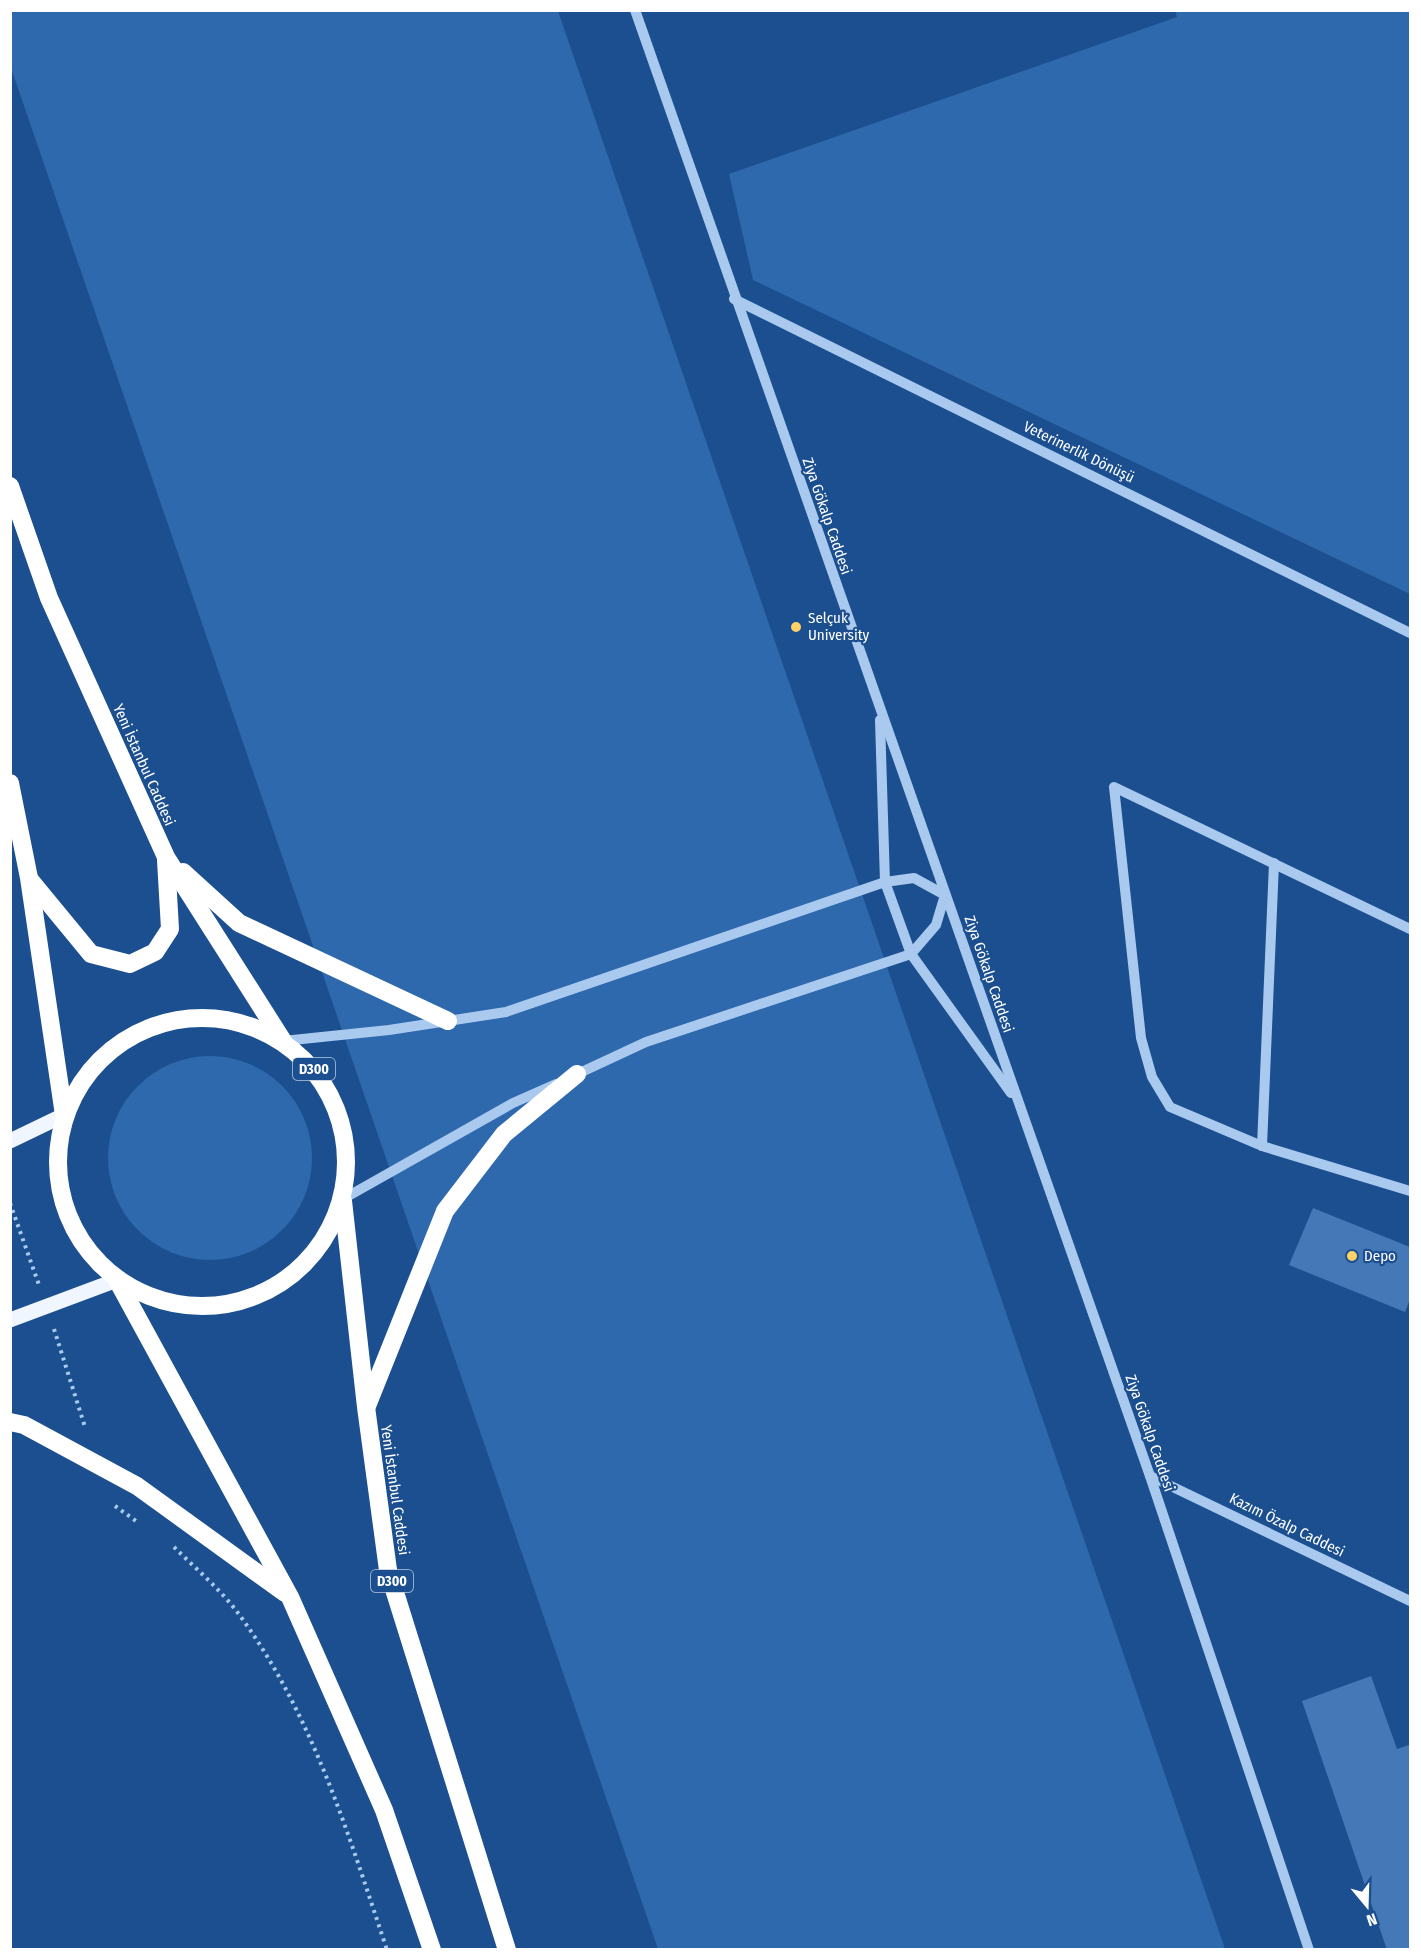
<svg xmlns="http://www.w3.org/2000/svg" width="1421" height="1960" font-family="'Fira Sans Condensed',sans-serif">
<rect width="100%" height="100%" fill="#1b4f8f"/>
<g fill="#2e69ad">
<path d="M 10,11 L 558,11 L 1225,1949 L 658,1949 L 11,68 Z"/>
<path d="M 1175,11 L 1410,11 L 1410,594 L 753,280 L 729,174 L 1177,17 Z"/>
<circle cx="210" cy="1158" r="102"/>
</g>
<g fill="#4478b7">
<path d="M 1313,1208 L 1410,1247 L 1410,1299 L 1405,1312 L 1289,1265 Z"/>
<path d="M 1371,1676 L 1397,1749 L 1409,1745 L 1410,1749 L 1410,1950 L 1387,1950 L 1302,1701 Z"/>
</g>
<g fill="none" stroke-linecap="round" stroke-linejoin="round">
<g stroke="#a9c9ee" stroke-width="4" stroke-dasharray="3 4.5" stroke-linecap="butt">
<path d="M 10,1203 L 39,1285"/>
<path d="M 54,1329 L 85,1427"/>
<path d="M 115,1506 L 136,1521"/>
<path d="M 174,1547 C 195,1568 220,1589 238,1613 C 312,1713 348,1833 387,1950"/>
</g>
<g stroke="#a9c9ee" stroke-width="10">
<path d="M 635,10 L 1150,1476 L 1309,1950"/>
<path d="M 734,299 L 1410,633"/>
<path d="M 880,720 L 885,882 L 911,954 L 1011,1093"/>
<path d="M 1410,929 L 1114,787 L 1141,1038 L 1152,1077 L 1170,1107 L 1262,1146 L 1410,1191"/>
<path d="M 283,1041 L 389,1030 L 506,1012 L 885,882 L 914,878 L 945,895 L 936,925 L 911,954 L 646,1042 L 573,1076"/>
<path d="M 1262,1146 L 1274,863"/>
<path d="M 343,1199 L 513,1103 L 556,1084"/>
<path d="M 1150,1476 L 1410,1601"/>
</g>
<g stroke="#f0f6ff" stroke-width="15">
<path d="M 10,1141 L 64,1115"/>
<path d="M 10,1320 L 117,1280"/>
</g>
<g stroke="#fff" stroke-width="18">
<path d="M 10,486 L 49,598 L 166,857 L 283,1041"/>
<path d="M 10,783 L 29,878 L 64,1115"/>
<path d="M 183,872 L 239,923 L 448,1021"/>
<path d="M 30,880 L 91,954 L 130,964 L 155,952 L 170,929 L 166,860"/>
<circle cx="202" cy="1162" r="144"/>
<path d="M 343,1201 L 366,1407 L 388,1570 L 507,1950"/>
<path d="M 117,1280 L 290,1597 L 384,1810 L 432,1950"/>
<path d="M 367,1406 L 445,1211 L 504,1134 L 577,1074"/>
<path d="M 10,1422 L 24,1425 L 137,1486 L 285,1593"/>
</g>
</g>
<g fill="#ffd166" stroke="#1b4f8f" stroke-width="2">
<circle cx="796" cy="627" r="6"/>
<circle cx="1352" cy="1256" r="6"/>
</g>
<g text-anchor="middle" stroke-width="4.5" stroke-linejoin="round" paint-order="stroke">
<g fill="#1b4f8f" stroke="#bbcadd" stroke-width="1.5">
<rect x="293" y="1058" width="42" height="22" rx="4.5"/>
<rect x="371" y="1570" width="42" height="22" rx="4.5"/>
</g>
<g font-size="14" font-weight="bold" fill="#fff">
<text x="314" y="1074">D300</text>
<text x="392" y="1586">D300</text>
</g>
<g font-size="15" fill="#fff" stroke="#1b4f8f">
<text transform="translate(1079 452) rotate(26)" y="5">Veterinerlik Dönüşü</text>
<text transform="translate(827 516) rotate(71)" y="5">Ziya Gökalp Caddesi</text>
<text transform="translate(144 765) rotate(66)" y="5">Yeni İstanbul Caddesi</text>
<text transform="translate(989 974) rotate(71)" y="5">Ziya Gökalp Caddesi</text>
<text transform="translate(1150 1433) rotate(71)" y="5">Ziya Gökalp Caddesi</text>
<text transform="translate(395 1490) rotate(82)" y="5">Yeni İstanbul Caddesi</text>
<text transform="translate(1287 1525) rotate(26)" y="5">Kazım Özalp Caddesi</text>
</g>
<g font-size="15" fill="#fff" stroke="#1b4f8f" text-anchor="start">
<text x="808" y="623">Selçuk<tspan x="808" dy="17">University</tspan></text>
<text x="1364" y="1261">Depo</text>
</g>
</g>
<rect width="1421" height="1960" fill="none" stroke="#ffffff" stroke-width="24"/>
<g transform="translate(1367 1906) rotate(161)" stroke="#1b4f8f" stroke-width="4.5" paint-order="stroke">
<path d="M0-4.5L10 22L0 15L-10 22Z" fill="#ffffff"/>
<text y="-9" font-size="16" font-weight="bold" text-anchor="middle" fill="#ffffff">N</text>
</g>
</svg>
